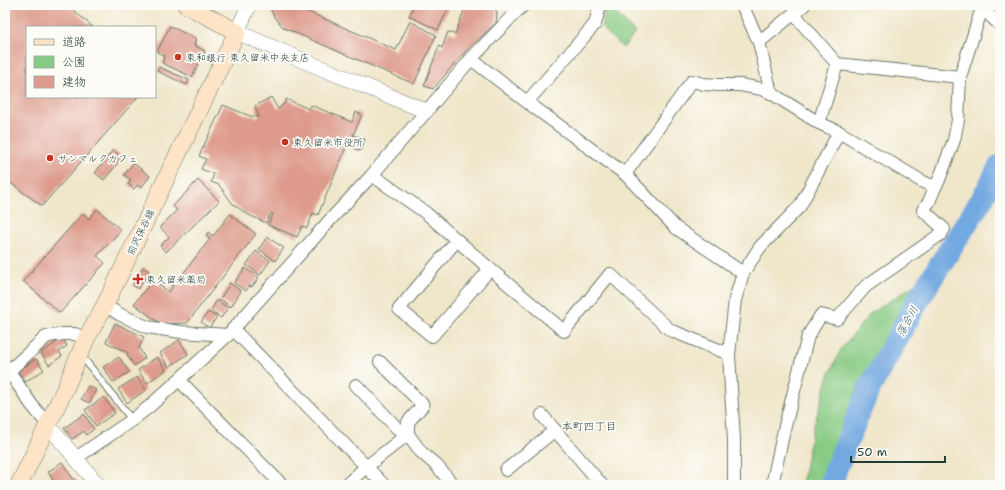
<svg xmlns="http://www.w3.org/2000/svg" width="1005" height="490" font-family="'Shantell Sans','Klee One',sans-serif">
<rect width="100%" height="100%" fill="#fdfcf7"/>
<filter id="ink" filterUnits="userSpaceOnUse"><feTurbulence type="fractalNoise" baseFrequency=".025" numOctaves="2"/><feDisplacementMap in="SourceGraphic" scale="8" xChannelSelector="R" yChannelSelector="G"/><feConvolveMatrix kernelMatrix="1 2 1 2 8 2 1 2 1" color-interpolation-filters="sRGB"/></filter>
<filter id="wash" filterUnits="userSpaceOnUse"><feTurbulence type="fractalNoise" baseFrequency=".012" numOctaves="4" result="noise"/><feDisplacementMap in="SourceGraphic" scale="16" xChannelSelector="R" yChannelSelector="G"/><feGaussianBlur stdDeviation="0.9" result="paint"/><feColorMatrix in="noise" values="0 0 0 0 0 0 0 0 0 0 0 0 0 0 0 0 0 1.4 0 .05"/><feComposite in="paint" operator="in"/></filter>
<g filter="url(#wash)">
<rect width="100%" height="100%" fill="#f0e6ca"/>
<g fill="#87ca83" stroke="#53845c">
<path d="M 607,6 L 620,17 L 635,33 L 623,48 L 601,27 L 605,15 L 603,11 Z"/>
<path d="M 916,284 L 925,289 L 868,391 L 836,469 L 832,485 L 802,485 L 812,432 L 829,375 L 841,349 L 871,313 Z"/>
</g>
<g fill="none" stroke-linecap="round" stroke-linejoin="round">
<path stroke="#73a9e1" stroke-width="23" d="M 831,485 L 836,469 L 868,391 L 921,295 L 982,199 L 1000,166"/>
</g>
<g id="blocks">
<g fill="#de9b8d">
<path d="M 5,5 L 67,5 L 93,27 L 27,27 L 27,97 L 138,97 L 42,206 L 5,179 Z"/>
<path d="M 271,5 L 297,5 L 297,7 L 396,50 L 410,21 L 436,35 L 414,84 L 284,28 L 274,17 L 270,8 Z"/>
<path d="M 414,5 L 450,5 L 438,30 L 409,16 Z"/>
<path d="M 466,5 L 494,5 L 497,14 L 496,23 L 463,54 L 433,89 L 424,86 L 439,46 L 442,48 L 448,32 L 455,34 Z"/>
<path d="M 170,26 L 196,39 L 194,45 L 205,51 L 192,77 L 162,63 L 165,56 L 157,52 Z"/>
<path d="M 159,67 L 189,80 L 187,85 L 157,71 Z"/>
<path d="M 271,97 L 278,109 L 285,103 L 286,99 L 309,109 L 311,105 L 352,122 L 356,112 L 362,115 L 353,135 L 365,139 L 360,151 L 347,145 L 318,215 L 313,213 L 307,228 L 302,226 L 297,237 L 268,225 L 273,214 L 271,213 L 266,223 L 247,214 L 233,204 L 219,185 L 211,182 L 214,174 L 201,169 L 206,159 L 199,156 L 223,105 L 250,116 L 259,117 L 255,106 Z"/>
<path d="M 113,150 L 123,157 L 104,180 L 95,173 Z"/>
<path d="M 133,163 L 150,176 L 141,188 L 137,185 L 134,189 L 128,184 L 131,180 L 124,175 Z"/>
<path d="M 198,180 L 219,201 L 166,252 L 160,246 L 169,237 L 160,227 L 177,210 L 173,206 Z"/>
<path d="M 97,209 L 121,230 L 97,256 L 105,263 L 60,313 L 23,281 L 83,213 L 89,219 Z"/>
<path d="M 230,214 L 256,234 L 187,323 L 161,324 L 134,304 L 153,280 L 169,292 L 173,286 L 169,283 L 173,278 L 177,281 L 210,239 L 206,236 L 208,232 L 213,236 Z"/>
<path d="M 267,237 L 284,248 L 275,261 L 259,249 Z"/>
<path d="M 256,251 L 270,261 L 260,275 L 246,265 Z"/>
<path d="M 143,267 L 150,272 L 138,289 L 133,285 Z"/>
<path d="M 245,268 L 259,277 L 252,287 L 249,286 L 246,291 L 234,283 Z"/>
<path d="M 230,283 L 241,291 L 231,307 L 220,299 Z"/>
<path d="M 217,300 L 228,308 L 221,318 L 211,310 Z"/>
<path d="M 208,312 L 217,317 L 209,328 L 201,322 Z"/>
<path d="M 115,323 L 144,337 L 139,348 L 145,358 L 134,366 L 127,355 L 128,353 L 106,342 Z"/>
<path d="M 62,338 L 67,346 L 59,351 L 62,356 L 49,365 L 41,353 Z"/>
<path d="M 179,340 L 188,354 L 169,367 L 160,353 Z"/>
<path d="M 119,357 L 129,372 L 113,382 L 103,367 Z"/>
<path d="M 157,357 L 166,370 L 147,383 L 138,370 Z"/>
<path d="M 36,359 L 44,370 L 25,382 L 18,371 Z"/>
<path d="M 137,377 L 146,390 L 127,403 L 118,389 Z"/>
<path d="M 88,386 L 96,390 L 89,403 L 81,399 Z"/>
<path d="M 104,397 L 115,413 L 96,426 L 85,410 Z"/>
<path d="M 84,414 L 94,429 L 86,435 L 84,431 L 72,439 L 64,428 Z"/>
<path d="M 62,462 L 73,479 L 74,478 L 79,485 L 45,485 L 53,480 L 48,472 Z"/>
</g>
</g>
</g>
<g filter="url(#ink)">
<use href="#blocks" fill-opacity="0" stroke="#687868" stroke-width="1"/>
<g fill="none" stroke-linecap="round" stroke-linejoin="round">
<g stroke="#687868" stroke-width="8">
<path id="service" d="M 81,355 L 132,420"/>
</g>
<g stroke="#687868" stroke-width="14">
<g id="minor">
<path d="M 742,5 L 759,42 L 771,93 L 819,123 L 839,132 L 923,182 L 935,187 L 939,180 L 954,140 L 958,120 L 960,77 L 982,8 L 981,5"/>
<path d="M 982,8 L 1000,25"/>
<path d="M 794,14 L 837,64 L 960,77"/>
<path d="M 759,42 L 804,5"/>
<path d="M 471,59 L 527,102 L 625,174 L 676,228 L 743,273"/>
<path d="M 527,102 L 595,24 L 599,9 L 596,5"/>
<path d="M 819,123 L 837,64"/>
<path d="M 625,174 L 692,81 L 704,84 L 718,85 L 740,85 L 762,89 L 771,93"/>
<path d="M 372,175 L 426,213 L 490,269 L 564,331 L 610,274 L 670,330 L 729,354"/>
<path d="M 457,240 L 399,309 L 432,336 L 490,269"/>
<path d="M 105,305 L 119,314 L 147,327 L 181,332 L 228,335"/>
<path d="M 233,329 L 384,485"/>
<path d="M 5,365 L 31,404 L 48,425"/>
<path d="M 9,371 L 46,337 L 55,335 L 64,334 L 75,334 L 86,339"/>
<path d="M 179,380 L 282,485"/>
<path d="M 356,385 L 397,428 L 408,434 L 408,422 L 423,405 L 380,362"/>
<path d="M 542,415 L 602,485"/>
<path d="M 76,458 L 132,420 L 150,406 L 228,335 L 330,220 L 372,175 L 471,59 L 517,11 L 524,5"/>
<path d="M 506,470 L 555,430"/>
<path d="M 346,485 L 366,467 L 408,434 L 421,452 L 436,465 L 453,485"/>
<path d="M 734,485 L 734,440 L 729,354 L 735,300 L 743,273 L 760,247 L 800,206 L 839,132"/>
<path d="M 772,485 L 784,430 L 808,336 L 821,315 L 837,319 L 866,286 L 941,234 L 944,229 L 923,210 L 929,202 L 935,187"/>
</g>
</g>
<g stroke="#687868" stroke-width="16">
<g id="tertiary">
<path d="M 249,5 L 237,32 L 297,58 L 426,111"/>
<path d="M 48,425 L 98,485"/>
</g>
</g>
<g stroke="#687868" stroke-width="18">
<path id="secondary" d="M 19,485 L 65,389 L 86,339 L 105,305 L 237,32 L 186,5"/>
</g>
<use href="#service" stroke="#fff" stroke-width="6"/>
<use href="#minor" stroke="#fff" stroke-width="12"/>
<use href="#tertiary" stroke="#fff" stroke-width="15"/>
<use href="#secondary" stroke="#fee4c6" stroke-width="17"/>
</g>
</g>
<g fill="#c8321e" stroke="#fdfcf7" stroke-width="1.5">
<circle cx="178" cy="57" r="4"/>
<circle cx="285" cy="142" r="4"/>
<circle cx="50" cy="158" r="4"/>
<path d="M136 273h4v4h4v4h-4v4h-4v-4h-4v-4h4z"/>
</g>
<g text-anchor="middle" stroke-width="3.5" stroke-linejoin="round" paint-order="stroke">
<g font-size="10" fill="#1f3d34" stroke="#fdfcf7" text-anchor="start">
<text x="186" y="61">東和銀行 東久留米中央支店</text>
<text x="293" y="146">東久留米市役所</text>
<text x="58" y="162">サンマルクカフェ</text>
<text x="146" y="283">東久留米薬局</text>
</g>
<g font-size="10" fill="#1f3d34" stroke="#fdfcf7">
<text transform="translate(140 232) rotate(-64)" y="4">前沢保谷線</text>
</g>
<g font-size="11" font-style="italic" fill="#385d68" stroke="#fdfcf7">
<text transform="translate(907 321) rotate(-61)" y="4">落合川</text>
</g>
<g font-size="11" fill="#1f3d34" stroke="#fdfcf7">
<text x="589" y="430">本町四丁目</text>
</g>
</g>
<rect width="1005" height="490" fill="none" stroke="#fdfcf7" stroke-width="20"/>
<rect x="26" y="26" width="130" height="72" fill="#fdfcf7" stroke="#a4b0a9"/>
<rect x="34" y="39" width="20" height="6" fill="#fee4c6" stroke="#a4b0a9"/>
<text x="62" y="46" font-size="12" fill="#1f3d34">道路</text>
<rect x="34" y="56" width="20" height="12" fill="#87ca83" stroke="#a4b0a9"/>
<text x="62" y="66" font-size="12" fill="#1f3d34">公園</text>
<rect x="34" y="76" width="20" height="12" fill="#de9b8d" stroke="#a4b0a9"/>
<text x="62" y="86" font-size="12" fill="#1f3d34">建物</text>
<path d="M851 456v6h94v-6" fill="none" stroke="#1f3d34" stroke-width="2"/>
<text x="857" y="456" font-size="12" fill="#1f3d34" stroke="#fdfcf7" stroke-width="3" paint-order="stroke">50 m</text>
</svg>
